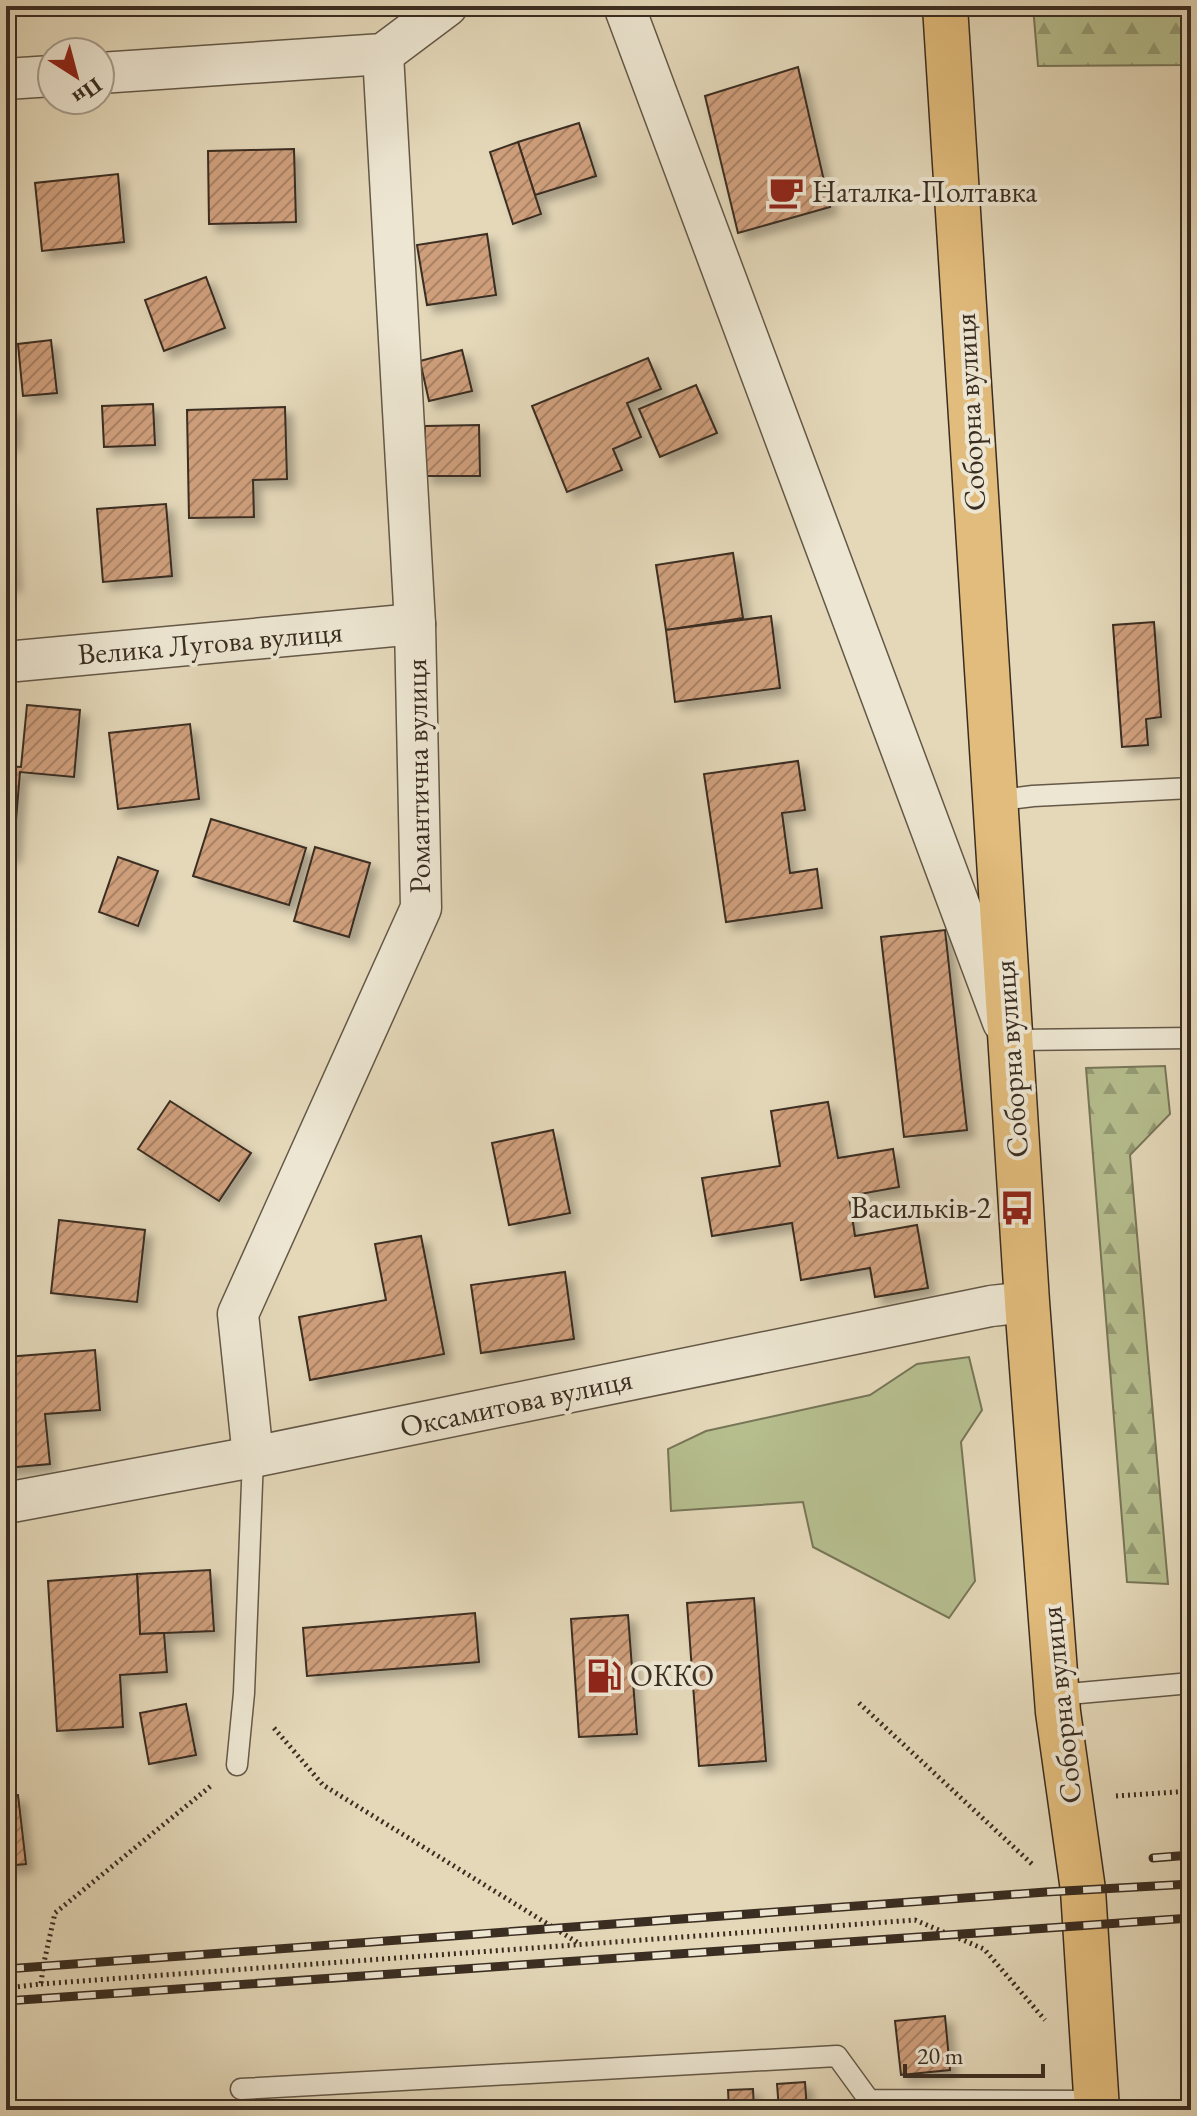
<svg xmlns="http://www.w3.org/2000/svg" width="1197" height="2116" font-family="'EB Garamond',serif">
<defs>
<pattern id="forest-firs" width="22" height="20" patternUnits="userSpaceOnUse" patternTransform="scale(2)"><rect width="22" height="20" fill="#b6be8e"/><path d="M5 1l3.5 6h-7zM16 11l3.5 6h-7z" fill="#959b74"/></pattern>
<pattern id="building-hatch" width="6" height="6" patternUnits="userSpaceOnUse" patternTransform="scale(2)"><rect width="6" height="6" fill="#cf9f7c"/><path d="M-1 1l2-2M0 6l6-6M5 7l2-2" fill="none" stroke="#a98265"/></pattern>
<filter id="shadow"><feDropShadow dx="7" dy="7" stdDeviation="4" flood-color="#0004"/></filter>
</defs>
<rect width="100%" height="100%" fill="#e4d8b9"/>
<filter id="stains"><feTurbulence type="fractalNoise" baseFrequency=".0025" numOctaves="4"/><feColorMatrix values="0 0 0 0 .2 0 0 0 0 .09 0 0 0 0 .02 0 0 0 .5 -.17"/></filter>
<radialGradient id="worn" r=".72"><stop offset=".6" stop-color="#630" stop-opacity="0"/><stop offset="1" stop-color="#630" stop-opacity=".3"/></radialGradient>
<path fill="#b6be8e" stroke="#787658" stroke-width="2" d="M 969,1357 L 982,1410 L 961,1442 L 975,1581 L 949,1618 L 813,1547 L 803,1502 L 671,1511 L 668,1449 L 706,1431 L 870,1395 L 917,1364 Z"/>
<g fill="url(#forest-firs)" stroke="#787658" stroke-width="2">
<path d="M 1033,6 L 1191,6 L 1191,65 L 1038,66 Z"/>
<path d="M 1165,1066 L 1170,1114 L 1130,1155 L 1168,1584 L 1127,1582 L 1086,1068 Z"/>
</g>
<g fill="url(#building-hatch)" stroke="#3a2d21" stroke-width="2" filter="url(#shadow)">
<path d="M 798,67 L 830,207 L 738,233 L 705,96 Z"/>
<path d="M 579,123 L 596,176 L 535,195 L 518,142 Z"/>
<path d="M 518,142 L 541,214 L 513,224 L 490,152 Z"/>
<path d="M 294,149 L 296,222 L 209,224 L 208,151 Z"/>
<path d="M 118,174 L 124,242 L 42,251 L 35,183 Z"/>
<path d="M 487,234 L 496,295 L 427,305 L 417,245 Z"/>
<path d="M 206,277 L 225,328 L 164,351 L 145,300 Z"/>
<path d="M 51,340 L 57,393 L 23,396 L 18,344 Z"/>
<path d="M 462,350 L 472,391 L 429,401 L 420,361 Z"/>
<path d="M 648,358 L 661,389 L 627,403 L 641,437 L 613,449 L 622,470 L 567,492 L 532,406 Z"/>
<path d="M 696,385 L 717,433 L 660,457 L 639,409 Z"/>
<path d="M 153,404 L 155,445 L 104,447 L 102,406 Z"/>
<path d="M 285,407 L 287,479 L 253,480 L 254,517 L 189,518 L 187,410 Z"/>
<path d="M 6,409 L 14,409 L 13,443 L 6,443 Z"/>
<path d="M 479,425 L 480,476 L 425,476 L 425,426 Z"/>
<path d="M 7,499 L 14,584 L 6,585 L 6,500 Z"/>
<path d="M 166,504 L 172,576 L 103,582 L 97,509 Z"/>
<path d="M 733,553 L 743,618 L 666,630 L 656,565 Z"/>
<path d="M 771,616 L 780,688 L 675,702 L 666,630 Z"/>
<path d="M 1154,622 L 1161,717 L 1146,719 L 1148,745 L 1122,747 L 1113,625 Z"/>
<path d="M 27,705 L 80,710 L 74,777 L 20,772 L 13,856 L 6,855 L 6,766 L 21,767 Z"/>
<path d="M 190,724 L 199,799 L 118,809 L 109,733 Z"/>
<path d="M 798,761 L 805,810 L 782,813 L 790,873 L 817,869 L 822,908 L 726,922 L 704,774 Z"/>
<path d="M 211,819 L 306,848 L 289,905 L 193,876 Z"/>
<path d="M 315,847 L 370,863 L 349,937 L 294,921 Z"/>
<path d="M 118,857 L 158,871 L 138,926 L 99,912 Z"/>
<path d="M 945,930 L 967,1130 L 904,1137 L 881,937 Z"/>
<path d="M 170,1101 L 251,1153 L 219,1201 L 138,1149 Z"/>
<path d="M 828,1102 L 838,1158 L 893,1149 L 899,1187 L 849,1196 L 855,1236 L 917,1225 L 928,1288 L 875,1297 L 870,1268 L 801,1280 L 792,1223 L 712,1236 L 702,1178 L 780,1166 L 771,1111 Z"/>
<path d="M 553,1130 L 570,1213 L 509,1225 L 492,1143 Z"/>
<path d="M 59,1220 L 145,1230 L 137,1302 L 51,1293 Z"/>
<path d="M 421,1236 L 444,1354 L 310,1380 L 299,1317 L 386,1300 L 375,1244 Z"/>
<path d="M 565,1272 L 574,1339 L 481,1353 L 471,1285 Z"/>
<path d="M 95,1350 L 100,1410 L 45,1414 L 50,1464 L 6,1468 L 6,1357 Z"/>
<path d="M 210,1570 L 214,1631 L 140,1634 L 137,1574 Z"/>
<path d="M 137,1574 L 140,1634 L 164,1633 L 167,1672 L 120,1675 L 123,1727 L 57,1731 L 48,1581 Z"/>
<path d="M 754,1598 L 766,1761 L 699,1766 L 687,1603 Z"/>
<path d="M 475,1613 L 479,1662 L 307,1676 L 303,1628 Z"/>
<path d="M 628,1615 L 637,1734 L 579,1737 L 571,1619 Z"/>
<path d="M 186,1704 L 196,1755 L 149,1764 L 140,1713 Z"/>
<path d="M 18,1795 L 26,1864 L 6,1866 L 6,1796 Z"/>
<path d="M 945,2016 L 950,2070 L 901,2075 L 895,2021 Z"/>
<path d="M 805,2082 L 807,2110 L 779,2110 L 777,2084 Z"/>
<path d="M 753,2089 L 754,2110 L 729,2110 L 728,2090 Z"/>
</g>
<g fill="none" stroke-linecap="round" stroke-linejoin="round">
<g stroke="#645847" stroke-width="23">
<g id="service">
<path d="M 994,801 L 1033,796 L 1191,788"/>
<path d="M 1009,1040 L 1191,1038"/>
<path d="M 1057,1695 L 1191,1683"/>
<path d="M 237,1765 L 244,1693 L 253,1457"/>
<path d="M 241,2089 L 837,2056 L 869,2100 L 1096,2101"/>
</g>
</g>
<g stroke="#645847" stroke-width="43">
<g id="minor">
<path d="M 624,6 L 1003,1022"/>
<path d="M 100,73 L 383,54 L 447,6"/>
<path d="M 6,79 L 52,76"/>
<path d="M 6,662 L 415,624"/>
<path d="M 253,1457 L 238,1314 L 421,908 L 415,624 L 383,54"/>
<path d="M 6,1503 L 253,1457 L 991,1306 L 1027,1302"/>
</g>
</g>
<g stroke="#3a2d21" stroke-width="47">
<path id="primary" d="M 945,6 L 1027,1302 L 1058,1712 L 1083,1890 L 1097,2110"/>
</g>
<g stroke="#3a2d21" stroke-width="5" stroke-dasharray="2 4" stroke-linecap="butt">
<path d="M 859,1703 L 1033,1865"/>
<path d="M 274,1728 L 323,1785 L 580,1944"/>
<path d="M 1116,1796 L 1191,1791"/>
<path d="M 41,1984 L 915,1920 L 984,1949 L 1045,2020"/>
<path d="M 6,1988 L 41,1984 L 43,1967 L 55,1913 L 212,1785"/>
</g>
<use href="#service" stroke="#ede6d2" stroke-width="20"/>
<use href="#minor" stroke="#ede6d2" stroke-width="40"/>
<use href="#primary" stroke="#e2bc7c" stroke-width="44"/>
<g stroke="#3a2d21" stroke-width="9">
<g id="rail">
<path d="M 1153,1858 L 1191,1855"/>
<path d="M 6,1969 L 1046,1892 L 1191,1884"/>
<path d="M 6,2001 L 1191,1918"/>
</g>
</g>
<use href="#rail" stroke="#ede6d2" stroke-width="6" stroke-dasharray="18" stroke-linecap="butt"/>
</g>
<defs>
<g id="cafe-bare" transform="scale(2.76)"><path d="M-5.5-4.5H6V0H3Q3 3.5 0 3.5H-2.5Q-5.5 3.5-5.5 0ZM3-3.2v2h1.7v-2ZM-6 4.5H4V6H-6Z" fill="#8f2418" stroke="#ede6d2" stroke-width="2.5" paint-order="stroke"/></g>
<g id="bus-bare" transform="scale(2.76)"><path d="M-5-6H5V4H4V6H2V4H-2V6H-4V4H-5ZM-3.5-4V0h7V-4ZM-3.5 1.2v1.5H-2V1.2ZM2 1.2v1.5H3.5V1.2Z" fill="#8f2418" stroke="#ede6d2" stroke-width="2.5" paint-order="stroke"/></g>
<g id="fuel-bare" transform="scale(2.76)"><path d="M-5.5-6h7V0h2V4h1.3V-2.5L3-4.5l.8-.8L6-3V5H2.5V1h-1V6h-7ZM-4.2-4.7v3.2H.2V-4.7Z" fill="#8f2418" stroke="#ede6d2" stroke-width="2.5" paint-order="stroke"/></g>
</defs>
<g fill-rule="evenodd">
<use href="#cafe-bare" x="786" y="192"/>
<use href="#bus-bare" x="1017" y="1208"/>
<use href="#fuel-bare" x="604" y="1676"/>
</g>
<g text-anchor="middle" stroke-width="8" stroke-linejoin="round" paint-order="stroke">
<g font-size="30" fill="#3a2d21" stroke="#ede6d2" text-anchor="start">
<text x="812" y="202">Наталка-Полтавка</text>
<text x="991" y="1218" text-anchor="end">Васильків-2</text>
<text x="630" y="1686">ОККО</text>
</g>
<g font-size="30" fill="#3a2d21" stroke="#ede6d2">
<text transform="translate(970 412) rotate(-93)" y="10">Соборна вулиця</text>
<text transform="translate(210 643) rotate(-5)" y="10">Велика Лугова вулиця</text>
<text transform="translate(418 776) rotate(-91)" y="10">Романтична вулиця</text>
<text transform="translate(1011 1059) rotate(-94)" y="10">Соборна вулиця</text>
<text transform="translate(516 1403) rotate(-12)" y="10">Оксамитова вулиця</text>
<text transform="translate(1061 1705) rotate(-96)" y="10">Соборна вулиця</text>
</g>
</g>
<rect width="1197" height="2116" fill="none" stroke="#e4d8b9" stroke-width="32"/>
<rect x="8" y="8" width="1181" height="2100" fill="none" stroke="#3a2d21" stroke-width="4"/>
<rect x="16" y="16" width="1165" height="2084" fill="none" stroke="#3a2d21" stroke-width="2"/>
<g transform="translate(76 76) rotate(144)"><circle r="38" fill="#ede6d2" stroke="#a59c8b" stroke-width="2"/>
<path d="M0-6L14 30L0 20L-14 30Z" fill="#8f2418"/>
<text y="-12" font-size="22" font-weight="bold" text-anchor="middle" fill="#3a2d21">Пн</text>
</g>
<path d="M905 2064v12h138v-12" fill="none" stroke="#3a2d21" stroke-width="4"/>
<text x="917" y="2064" font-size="24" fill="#3a2d21" stroke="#ede6d2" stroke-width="6" paint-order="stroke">20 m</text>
<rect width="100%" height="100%" filter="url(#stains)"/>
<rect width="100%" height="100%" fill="url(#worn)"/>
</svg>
